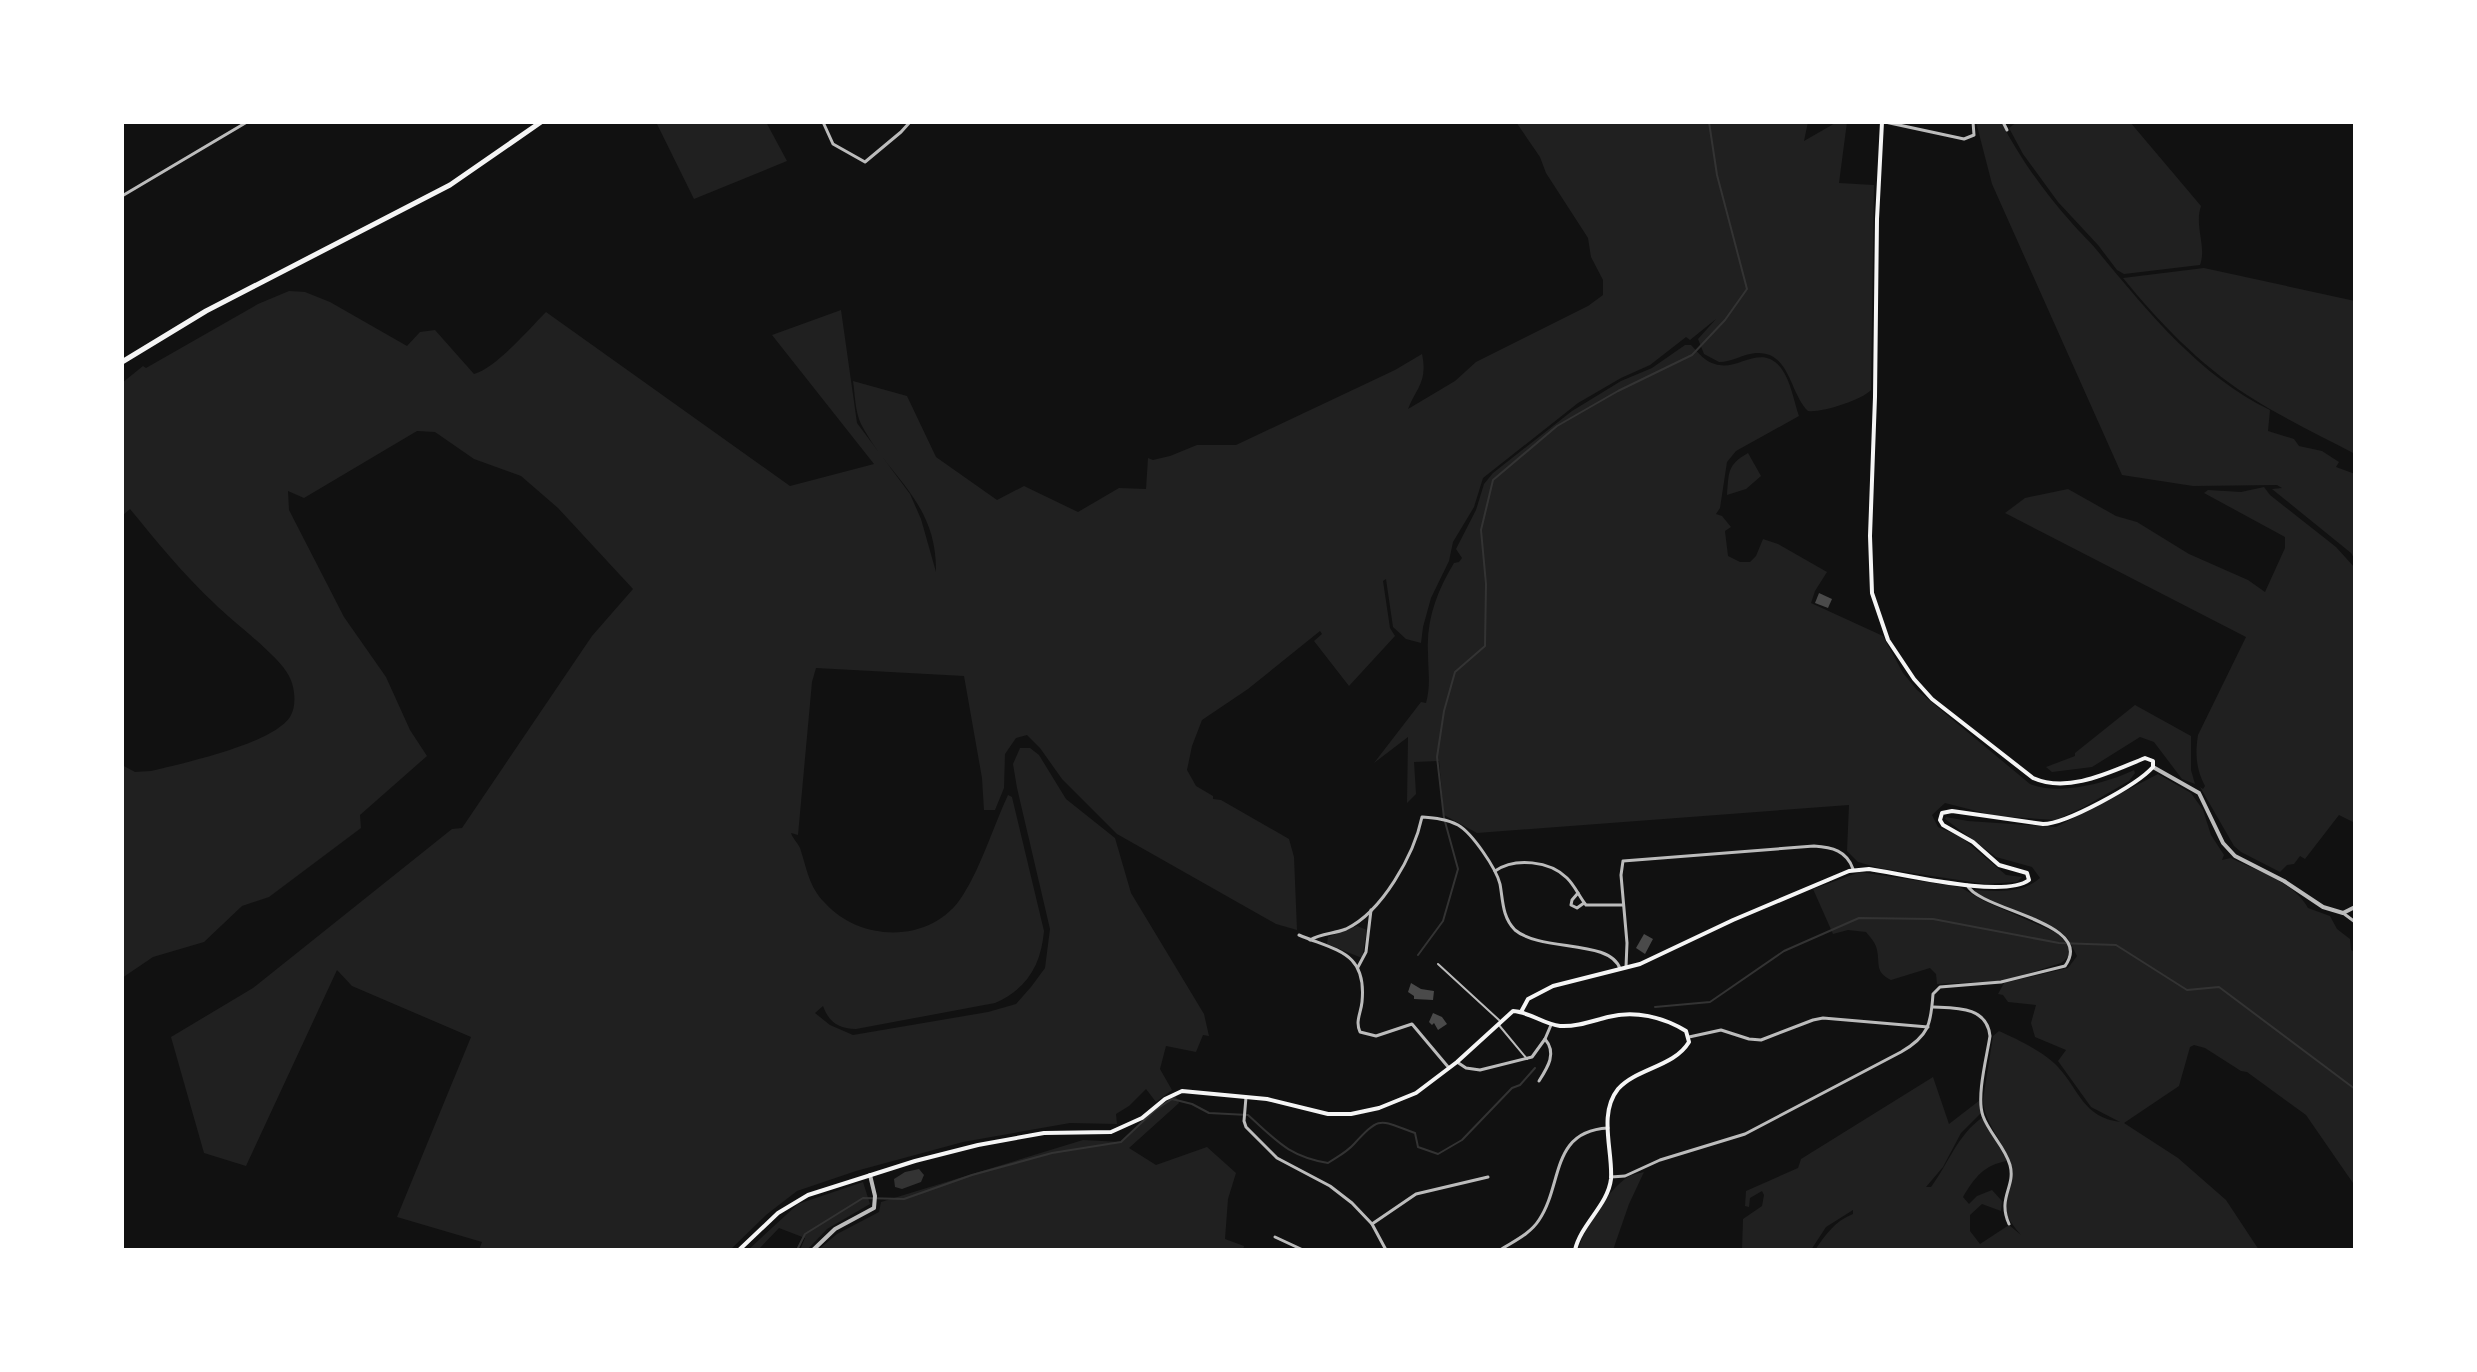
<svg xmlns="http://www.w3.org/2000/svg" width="2477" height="1372" font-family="'Titillium Web',sans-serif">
<rect width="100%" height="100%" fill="#111"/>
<g fill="#202020">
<path d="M 656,122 L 766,122 L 787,161 L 694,199 Z"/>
<path d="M 1516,122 L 1808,122 L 1804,141 L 1837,122 L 1847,122 L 1839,183 L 1874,185 L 1871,390 C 1862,400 1821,413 1808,411 C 1789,392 1790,351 1756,353 C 1743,354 1732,362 1719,362 L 1704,354 L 1698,339 L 1716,319 L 1690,340 L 1686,337 L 1650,365 L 1621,378 L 1578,403 L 1483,478 L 1474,507 L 1453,542 L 1449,561 L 1431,598 L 1423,627 L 1421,643 L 1406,639 L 1393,627 L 1386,579 L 1383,581 L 1390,628 L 1395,636 L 1349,686 L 1314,641 L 1322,634 L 1320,631 L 1248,689 L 1202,720 L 1192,746 L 1187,770 L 1196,786 L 1213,796 L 1213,799 L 1221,800 L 1289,839 L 1294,857 L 1297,930 L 1276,924 L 1117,834 L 1062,779 L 1040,748 L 1027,735 L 1016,738 L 1005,754 L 1004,788 L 995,810 L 984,810 L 982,778 L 964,676 L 816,668 L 812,682 L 798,835 L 791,833 C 793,839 798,843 800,848 C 807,869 809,887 825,903 C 861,943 933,944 963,895 C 982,865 993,827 1008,795 L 1012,797 L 1044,931 C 1041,965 1027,989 995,1003 L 856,1029 C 837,1029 828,1020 823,1006 L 815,1013 L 830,1025 L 853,1035 L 988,1012 L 1016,1004 L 1031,987 L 1045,968 L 1050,929 L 1017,788 L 1013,764 L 1020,748 L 1030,748 L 1039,755 L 1066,799 L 1115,838 L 1131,893 L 1204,1014 L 1209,1036 L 1203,1035 L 1196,1052 L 1166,1046 L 1160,1069 L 1172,1090 L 1156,1102 L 1146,1089 L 1129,1106 L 1116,1114 L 1117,1124 L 1070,1123 L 963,1142 L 856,1171 L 797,1191 L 766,1215 L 730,1250 L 479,1250 L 482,1242 L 397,1217 L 471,1037 L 352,986 L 337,970 L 246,1166 L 204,1153 L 171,1037 L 253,988 L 452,829 L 462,828 L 592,636 L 633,589 L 558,508 L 521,476 L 474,459 L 435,432 L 417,431 L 304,498 L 288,491 L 289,510 L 344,617 L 386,677 L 410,730 L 427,756 L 360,815 L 361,828 L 269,897 L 242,906 L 204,942 L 153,957 L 122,978 L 122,765 L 135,772 L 151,771 C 184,763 272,744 290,717 C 297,706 295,687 289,676 C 279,656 233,622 215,604 C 184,575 157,542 130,509 L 122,516 L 122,383 L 143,366 L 146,368 L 258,304 L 289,291 L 305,292 L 330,302 L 407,346 L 420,332 L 435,330 L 474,374 C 497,367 528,330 546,312 L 790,486 L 874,464 L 772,335 L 841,310 L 857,423 L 910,494 L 921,519 L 936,572 C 937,501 889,478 861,424 C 855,412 855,394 853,381 L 907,396 L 936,457 L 997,500 L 1024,486 L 1078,512 L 1119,488 L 1146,489 L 1148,458 L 1153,460 L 1170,456 L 1197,445 L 1236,445 L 1395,370 L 1422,354 C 1428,382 1416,388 1408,409 L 1455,381 L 1476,362 L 1588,306 L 1603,295 L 1603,280 L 1591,257 L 1588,238 L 1546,173 L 1540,157 Z"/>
<path d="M 1976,122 L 2001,122 C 2020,158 2044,192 2071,222 C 2080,233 2091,242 2100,254 C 2148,312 2201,377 2270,410 L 2268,431 L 2294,439 L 2299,446 L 2322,451 L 2339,462 L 2336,467 L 2355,474 L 2355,560 L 2351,553 L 2272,489 L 2282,488 L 2277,485 L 2193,486 L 2122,475 L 1992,184 Z"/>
<path d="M 2017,122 L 2130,122 L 2201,206 C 2194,226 2207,247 2200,265 L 2124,274 L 2117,270 L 2098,245 L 2058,202 L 2023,154 L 2009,128 Z"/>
<path d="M 2204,268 L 2355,301 L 2355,454 C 2319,435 2281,417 2247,395 C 2200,365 2158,321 2123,278 Z"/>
<path d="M 1685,345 L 1691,345 C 1699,353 1704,361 1715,364 C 1738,372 1761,342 1781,368 C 1791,381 1794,402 1799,416 L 1736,451 L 1727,462 L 1720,508 L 1716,514 L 1722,516 L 1731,527 L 1725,531 L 1728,556 L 1740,562 L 1750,562 L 1756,556 L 1763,539 L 1778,544 L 1827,572 L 1815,591 L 1811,603 L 1883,636 L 1903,673 L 1917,690 L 2030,784 C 2058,796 2107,783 2134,770 L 2135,773 L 2129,781 L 2084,807 L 2056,820 L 1996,816 L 1945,803 L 1932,815 L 1938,827 L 1961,837 L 2006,875 L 2022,877 L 2017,882 L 1985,884 L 1879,868 L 1858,862 L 1847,851 L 1849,805 L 1477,833 L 1444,815 L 1439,761 L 1414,762 L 1416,794 L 1407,803 L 1408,737 L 1374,763 L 1421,702 L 1426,703 C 1431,685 1428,671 1428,653 C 1426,620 1437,591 1454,563 L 1459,562 L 1462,558 L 1456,549 L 1476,510 L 1484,484 L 1493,473 L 1572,411 L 1621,381 L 1652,368 Z"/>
<path d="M 1748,453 L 1761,476 L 1746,489 L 1727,495 C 1729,472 1727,465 1748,453 Z"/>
<path d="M 2264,487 L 2270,495 L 2336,547 L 2355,568 L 2355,823 L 2339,815 L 2305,859 L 2300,856 L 2294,864 L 2287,865 L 2280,872 L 2241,852 L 2234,846 L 2200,787 L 2203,789 L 2205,786 C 2196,769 2195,754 2198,735 L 2246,637 L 2005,513 L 2025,498 L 2068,489 L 2116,516 L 2137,522 L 2189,554 L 2248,580 L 2265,592 L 2285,548 L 2285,537 L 2204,493 L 2208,490 L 2241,492 Z"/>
<path d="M 2135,705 L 2191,736 L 2191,770 L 2195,784 L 2182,779 L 2154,742 L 2140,737 L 2092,767 L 2052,772 L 2046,767 L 2075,756 L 2075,753 Z"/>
<path d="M 2158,774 L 2191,793 L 2203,810 L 2211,835 L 2224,855 L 2222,860 L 2231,858 C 2257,871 2294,882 2308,908 L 2330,916 L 2337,929 L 2350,939 L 2351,950 L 2355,952 L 2355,1186 L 2306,1115 L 2247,1072 L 2241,1071 L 2205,1048 L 2194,1045 L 2190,1047 L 2179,1086 L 2124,1123 L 2178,1158 L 2226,1200 L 2259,1250 L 1815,1250 C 1826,1234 1835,1221 1853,1214 L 1853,1210 L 1826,1227 L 1811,1250 L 1742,1250 L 1743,1219 L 1762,1206 L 1764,1195 L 1762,1191 L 1750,1198 L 1749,1207 L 1745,1206 L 1746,1191 L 1798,1168 L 1801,1159 L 1933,1077 L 1949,1124 L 1980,1100 L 1981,1113 L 1961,1133 L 1943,1167 L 1926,1187 L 1931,1187 C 1949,1163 1957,1135 1983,1117 L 2007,1161 C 1984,1165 1975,1177 1963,1197 L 1969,1204 L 1977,1196 L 1992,1190 L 2002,1201 L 2001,1211 L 1982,1204 L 1970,1215 L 1970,1231 L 1980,1244 L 2009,1225 L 2021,1235 C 1987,1196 2019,1199 2010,1165 C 2005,1142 1984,1124 1983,1100 L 1993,1036 L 1999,1031 C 2017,1039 2044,1052 2058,1067 C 2080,1091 2083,1117 2120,1122 L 2091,1107 L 2058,1061 L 2066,1050 L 2035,1037 L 2031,1023 L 2036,1005 L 2008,1002 L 2003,995 L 1998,994 L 2004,983 L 2068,968 L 2077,956 L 2068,939 L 2058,930 L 1978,896 L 1974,890 C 1996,891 2022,894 2040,878 L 2032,867 L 1996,857 L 1945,819 L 1946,817 L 1968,821 L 2056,827 Z"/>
<path d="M 1860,872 L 1960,887 L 1984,901 L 2057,933 L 2068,945 L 2068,957 L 2061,963 L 2005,981 L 1937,984 L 1936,974 L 1930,968 L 1891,980 C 1875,972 1880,965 1877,950 C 1876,943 1870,937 1866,932 L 1848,930 L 1833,934 L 1813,889 Z"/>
<path d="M 1357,926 L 1367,930 L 1362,958 L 1327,944 L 1328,937 Z"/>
<path d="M 1175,1095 L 1179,1103 L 1129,1148 L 1156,1165 L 1207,1147 L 1236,1173 L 1228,1199 L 1225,1239 L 1244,1246 L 1243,1250 L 818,1250 L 837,1234 L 879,1212 L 881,1202 L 1083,1140 L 1121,1142 L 1155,1110 Z"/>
<path d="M 1644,1172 L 1629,1204 L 1613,1250 L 1579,1250 C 1581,1230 1609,1190 1625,1179 C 1631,1174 1637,1174 1644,1172 Z"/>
<path d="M 863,1182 L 870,1204 L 827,1229 L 807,1250 L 800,1250 L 805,1238 L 779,1228 L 758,1250 L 748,1250 L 798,1204 Z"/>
</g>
<path fill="#333" d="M 919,1169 L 924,1175 L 921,1182 L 902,1189 L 895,1187 L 894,1179 L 905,1172 Z"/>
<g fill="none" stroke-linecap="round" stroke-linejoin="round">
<g stroke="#333" stroke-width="2">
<path d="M 1418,955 L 1443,921 L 1458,869 L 1444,818 L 1437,757 L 1444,711 L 1455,672 L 1485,646 L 1486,584 L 1481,530 L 1493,480 L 1557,426 L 1618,391 L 1692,355 L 1725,320 L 1747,289 L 1717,175 L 1709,122"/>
<path d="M 1655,1007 L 1710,1002 L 1784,951 L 1859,918 L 1933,919 L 2059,943 L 2116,945 L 2187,990 L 2219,987 L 2355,1089"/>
<path d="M 797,1250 L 805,1234 L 863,1198 L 904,1199 L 972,1175 L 1052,1153 L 1121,1142 L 1155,1110 L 1172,1099 L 1192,1104 L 1209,1113 L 1248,1115 C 1277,1141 1288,1156 1328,1163 C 1337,1157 1347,1152 1354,1144 C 1381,1115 1379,1120 1415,1133 L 1418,1147 L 1438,1154 L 1462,1140 L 1512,1088 L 1520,1085 L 1535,1068"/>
</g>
</g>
<g fill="#4a4a4a">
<path d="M 1819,593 L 1832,599 L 1828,608 L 1815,603 Z"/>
<path d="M 1644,934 L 1653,939 L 1645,954 L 1636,948 Z"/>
<path d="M 1411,983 L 1421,989 L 1434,991 L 1433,1000 L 1414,999 L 1414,996 L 1408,992 Z"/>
<path d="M 1433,1013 L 1442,1017 L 1447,1024 L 1438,1030 L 1434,1023 L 1432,1025 L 1429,1022 Z"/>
</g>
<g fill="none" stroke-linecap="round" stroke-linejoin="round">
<g stroke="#bcbcbc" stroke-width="2">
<path d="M 1438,964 L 1499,1020"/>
<path d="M 1498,1024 L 1527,1059"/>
</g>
<g stroke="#bcbcbc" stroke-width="3">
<path d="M 823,122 L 833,144 L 865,162 L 901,132 L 910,122"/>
<path d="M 1885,122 L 1964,139 L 1974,135 L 1973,122"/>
<path d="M 2003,122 L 2007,130"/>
<path d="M 122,196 L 247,122"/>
<path d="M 1495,871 C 1515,857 1550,861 1567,878 C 1575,886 1579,896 1586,905 L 1623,905"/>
<path d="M 1578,893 L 1572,900 L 1571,905 L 1577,908 L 1584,903"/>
<path d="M 2343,913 L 2355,922"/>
<path d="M 1299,935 C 1337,951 1367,952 1362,1002 C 1361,1013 1355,1021 1360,1032 L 1376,1036 L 1412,1024 L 1449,1068"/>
<path d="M 1310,940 C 1321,933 1334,934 1346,929 C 1382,912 1414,855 1422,817 C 1434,818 1447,819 1458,825 C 1472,833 1496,868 1500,884 C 1503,900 1502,917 1515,930 C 1541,952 1611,939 1620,969"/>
<path d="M 1358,967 L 1366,952 L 1371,910"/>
<path d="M 1626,967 L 1627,943 L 1621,875 L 1623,861 L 1814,846 C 1832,847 1847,851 1853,869"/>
<path d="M 1933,1007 C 1955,1008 1987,1006 1990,1036 C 1987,1056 1976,1097 1983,1116 C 1989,1133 2005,1147 2010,1165 C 2016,1187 1997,1197 2009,1224"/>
<path d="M 1689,1037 L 1721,1030 L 1749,1039 L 1761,1040 L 1813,1020 L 1823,1018 L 1928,1027"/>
<path d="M 1457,1062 L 1466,1068 L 1480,1070 L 1532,1057 L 1545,1039 L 1551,1025"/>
<path d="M 1539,1081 C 1548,1067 1557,1053 1545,1039"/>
<path d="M 1246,1097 L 1244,1121 L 1246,1127 L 1277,1158 L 1330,1186 L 1352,1203 L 1372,1224 L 1386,1250"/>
<path d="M 1611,1177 L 1625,1176 L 1660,1160 L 1745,1134 L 1901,1052 C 1929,1036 1931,1024 1933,994 L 1940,987 L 2001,982 L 2065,966 C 2097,922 1980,911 1967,885"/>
<path d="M 1372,1224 L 1416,1194 L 1488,1177"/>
<path d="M 1275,1237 L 1303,1250"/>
<path d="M 1500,1250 C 1514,1241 1530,1234 1539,1220 C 1563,1185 1550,1131 1608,1128"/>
</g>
<g stroke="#bcbcbc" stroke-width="4">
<path d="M 2153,767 L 2199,793 L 2223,843 L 2235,856 L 2284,881 L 2323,907 L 2343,913 L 2355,907"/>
<path d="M 813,1250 L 835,1229 L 874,1208 L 875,1196 L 870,1175"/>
</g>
<g stroke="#f5f5f5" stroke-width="4">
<path d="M 1521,1012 L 1528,999 L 1553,986 L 1640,964 L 1733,920 L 1849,871 L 1869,869 C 1903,874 2004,899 2029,880 L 2027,873 L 1999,865 L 1973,842 L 1943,825 L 1940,820 L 1942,813 L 1952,811 L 2043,824 C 2066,824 2137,785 2153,767 L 2153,761 L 2145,758 C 2112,771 2069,794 2033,778 L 1932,699 L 1914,679 L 1888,640 L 1872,593 L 1870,536 L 1875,397 L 1877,219 L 1882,122"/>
<path d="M 739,1250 L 778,1213 L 808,1195 L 915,1161 L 978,1145 L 1044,1133 L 1111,1132 L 1142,1118 L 1165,1099 L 1182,1091 L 1267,1099 L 1328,1114 L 1351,1114 L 1379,1108 L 1416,1093 L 1457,1062 L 1513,1011 C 1530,1012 1543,1024 1560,1026 C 1577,1027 1592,1021 1608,1017 C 1635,1010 1663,1017 1686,1031 L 1689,1042 C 1674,1067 1637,1068 1618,1089 C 1598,1114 1613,1151 1611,1179 C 1608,1205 1581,1224 1575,1250"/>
</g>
<path stroke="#f5f5f5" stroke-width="5" d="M 122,362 L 206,311 L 450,185 L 541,122"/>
</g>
<rect width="2477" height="1372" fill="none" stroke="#ffffff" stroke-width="248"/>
</svg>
